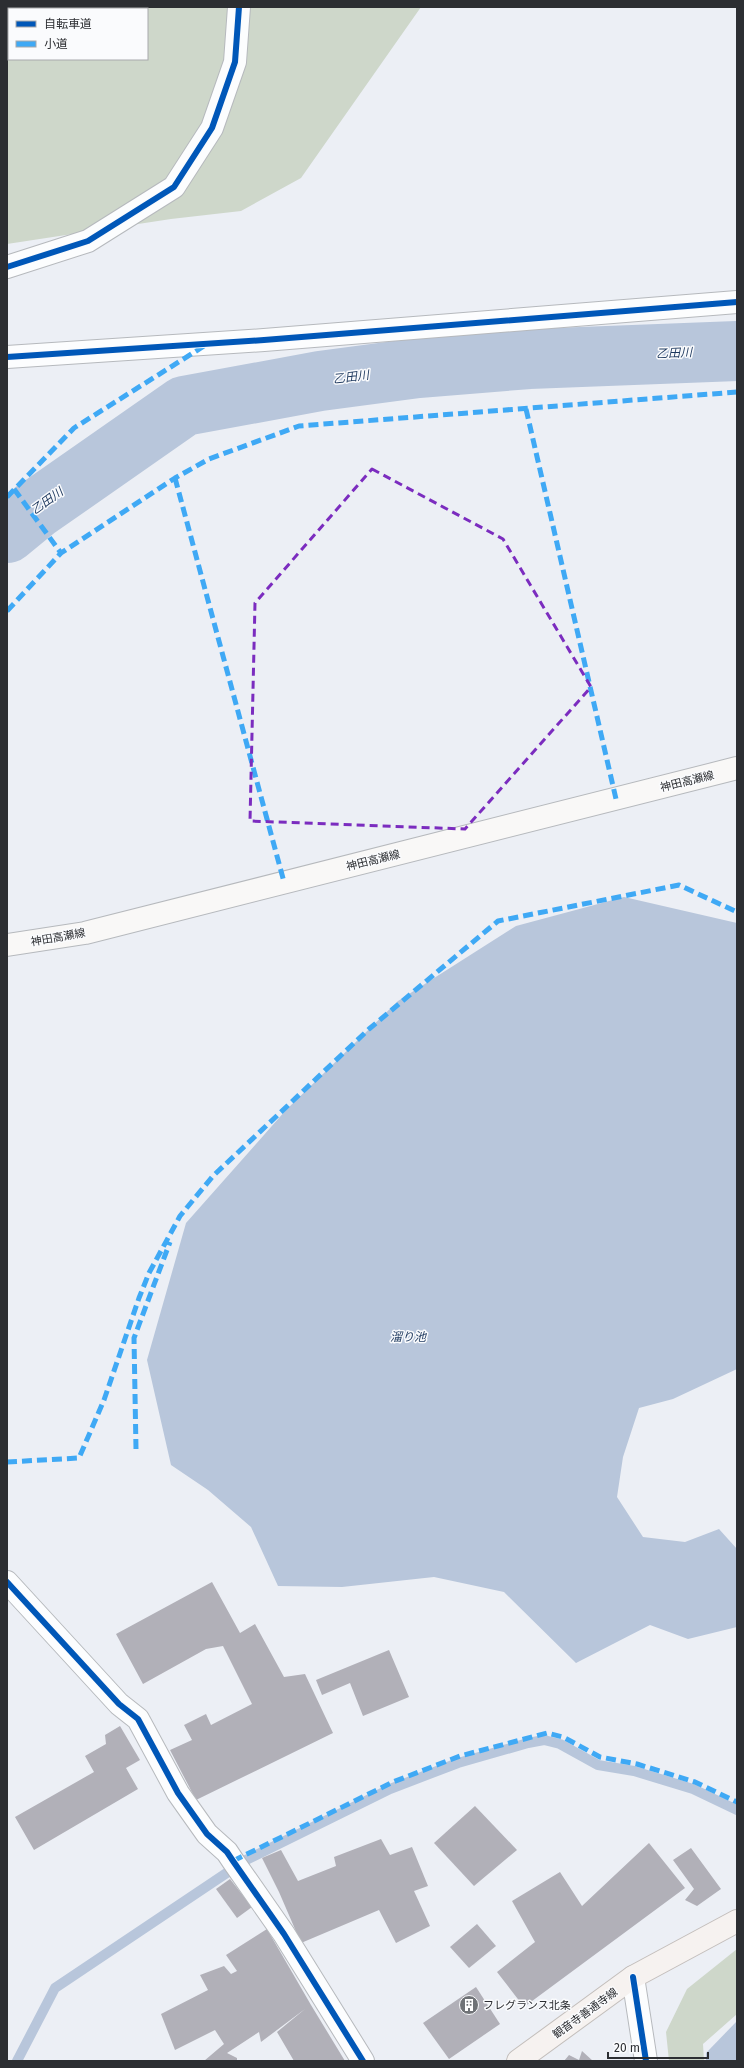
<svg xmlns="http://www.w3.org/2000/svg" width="744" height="2068" font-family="'Fira Sans','Noto Sans JP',sans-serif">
<rect width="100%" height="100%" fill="#eceff5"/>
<g fill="#ced7ca" fill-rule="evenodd">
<path d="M 7,7 L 421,7 L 301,178 L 241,211 L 171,219 L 7,244 ZM 9,9 L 147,9 L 147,59 L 9,59 Z"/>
<path d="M 737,1949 L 737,2014 L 703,2044 L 704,2061 L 669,2061 L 666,2032 L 687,1989 Z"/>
</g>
<g fill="#b8c6db">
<path d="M 624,897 L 737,923 L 737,1369 L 673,1399 L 639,1408 L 623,1457 L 617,1497 L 643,1537 L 685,1542 L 719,1529 L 737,1549 L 737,1627 L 688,1639 L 650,1625 L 576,1663 L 504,1592 L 434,1577 L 342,1587 L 278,1586 L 251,1527 L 208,1490 L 171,1465 L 147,1360 L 186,1223 L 286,1110 L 398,1001 L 516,926 Z"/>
<path d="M 737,2021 L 737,2061 L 706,2061 L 706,2053 Z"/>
</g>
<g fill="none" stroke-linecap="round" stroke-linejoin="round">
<path stroke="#b8c6db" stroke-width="10" d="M 17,2061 L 55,1988 L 246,1860 L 390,1789 L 458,1763 L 528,1743 L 544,1740 L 560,1744 L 598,1765 L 634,1771 L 693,1789 L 737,1810"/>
<path stroke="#b8c6db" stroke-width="60" d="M 7,533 L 35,510 L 184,406 L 320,381 L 418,368 L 529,359 L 737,351"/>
</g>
<g fill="#b1b0b8">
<path d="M 212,1582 L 240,1633 L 255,1624 L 284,1677 L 305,1674 L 333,1733 L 196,1800 L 170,1750 L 192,1740 L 184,1725 L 206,1714 L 211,1725 L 252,1704 L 223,1646 L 206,1649 L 143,1684 L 116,1634 Z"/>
<path d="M 389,1650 L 409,1697 L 363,1716 L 350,1683 L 322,1695 L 316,1680 Z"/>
<path d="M 120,1726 L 140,1760 L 126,1768 L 138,1789 L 34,1850 L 15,1817 L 94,1772 L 85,1756 L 106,1744 L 105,1735 Z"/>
<path d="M 475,1806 L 517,1850 L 474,1886 L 434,1843 Z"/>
<path d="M 381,1839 L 390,1855 L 412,1847 L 428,1886 L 414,1891 L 430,1926 L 396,1943 L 379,1910 L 301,1943 L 279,1892 L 262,1858 L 281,1850 L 298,1881 L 336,1866 L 334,1857 Z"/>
<path d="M 649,1843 L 685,1888 L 524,2007 L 497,1972 L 535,1942 L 512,1901 L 560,1872 L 582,1906 Z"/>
<path d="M 691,1848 L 721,1889 L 697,1906 L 685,1900 L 694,1889 L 673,1860 Z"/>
<path d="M 230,1879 L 252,1907 L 237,1918 L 216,1889 Z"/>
<path d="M 477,1924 L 496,1946 L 469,1968 L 450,1947 Z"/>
<path d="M 267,1929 L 311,2005 L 345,2061 L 294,2061 L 277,2032 L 305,2009 L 261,2042 L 259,2032 L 227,2053 L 237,2058 L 237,2061 L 204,2061 L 224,2044 L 215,2030 L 175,2050 L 161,2014 L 208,1990 L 200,1975 L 224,1966 L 231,1974 L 237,1971 L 226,1955 Z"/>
<path d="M 476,1987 L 500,2024 L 449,2059 L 423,2023 Z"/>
<path d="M 582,2051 L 593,2061 L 564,2061 L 569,2055 L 579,2060 Z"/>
</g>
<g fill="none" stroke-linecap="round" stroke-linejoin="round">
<g stroke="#b6b9bd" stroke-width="24">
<g id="minor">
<path d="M 7,357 L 264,340 L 737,302"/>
<path d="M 7,1582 L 119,1704 L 138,1719 L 178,1793 L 207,1834 L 227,1852 L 233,1861 L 284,1934 L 363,2061"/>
<path d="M 633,1977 L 646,2061"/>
</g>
</g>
<g stroke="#b6b9bd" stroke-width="24">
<path id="tertiary" d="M 7,267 L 88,241 L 174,187 L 212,128 L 235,62 L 239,7"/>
</g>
<g stroke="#b6b9bd" stroke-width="24">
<path id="secondary" d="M 7,945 L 85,933 L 737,768"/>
</g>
<g stroke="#c3bebb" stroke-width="24">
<path id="primary" d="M 518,2061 L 633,1977 L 737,1921"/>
</g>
<use href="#minor" stroke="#fcfdfe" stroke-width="22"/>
<use href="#tertiary" stroke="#fcfdfe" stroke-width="22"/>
<use href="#secondary" stroke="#f9f8f7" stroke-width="22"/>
<use href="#primary" stroke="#f6f2f0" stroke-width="22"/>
<g stroke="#3fa9f5" stroke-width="5" stroke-dasharray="10 5" stroke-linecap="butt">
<path d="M 526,409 L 616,799"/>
<path d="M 175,478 L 284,882"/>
<path d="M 14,489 L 61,553"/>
<path d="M 7,497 L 74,428 L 204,346"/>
<path d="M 7,611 L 61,553 L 175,478 L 209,459 L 299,426 L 737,392"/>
<path d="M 136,1449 L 134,1338 L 170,1242"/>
<path d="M 7,1462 L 79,1458 L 104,1400 L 139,1298 L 149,1273 L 180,1216 L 213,1176 L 369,1029 L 498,921 L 679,885 L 737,912"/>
<path d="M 233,1861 L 393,1782 L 460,1756 L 547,1733 L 563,1737 L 600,1757 L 637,1764 L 695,1782 L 737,1802"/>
</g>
<g stroke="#fafbfd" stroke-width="8">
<g id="cycleway">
<path d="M 7,267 L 88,241 L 174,187 L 212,128 L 235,62 L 239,7"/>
<path d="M 7,357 L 264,340 L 737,302"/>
<path d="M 7,1582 L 119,1704 L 138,1719 L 178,1793 L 207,1834 L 227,1852 L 233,1861 L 284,1934 L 363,2061"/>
<path d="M 633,1977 L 646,2061"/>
</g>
</g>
<use href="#cycleway" stroke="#0057b8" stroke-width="6"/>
</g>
<path fill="none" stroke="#7b2cbf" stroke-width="3" stroke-dasharray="8 5" stroke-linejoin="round" d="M 372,469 L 503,539 L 591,687 L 465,829 L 250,821 L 255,603 Z"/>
<defs>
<g id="building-disc" transform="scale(1)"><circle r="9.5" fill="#6f7276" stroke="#fafbfd"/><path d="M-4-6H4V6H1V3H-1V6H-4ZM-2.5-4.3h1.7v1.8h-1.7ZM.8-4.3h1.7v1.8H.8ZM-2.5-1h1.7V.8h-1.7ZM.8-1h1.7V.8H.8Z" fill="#fff"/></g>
</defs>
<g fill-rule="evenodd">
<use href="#building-disc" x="469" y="2005"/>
</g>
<g text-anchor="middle" stroke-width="3" stroke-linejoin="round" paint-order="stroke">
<g font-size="11" fill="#2c2e32" stroke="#fafbfd">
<text transform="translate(687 781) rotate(-14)" y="4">神田高瀬線</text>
<text transform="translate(373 860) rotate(-14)" y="4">神田高瀬線</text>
<text transform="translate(58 937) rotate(-10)" y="4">神田高瀬線</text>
<text transform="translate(585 2013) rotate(-36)" y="4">観音寺善通寺線</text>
</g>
<g font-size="11" fill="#2c2e32" stroke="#fafbfd" text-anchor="start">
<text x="483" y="2009">フレグランス北条</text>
</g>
<g font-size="12" font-style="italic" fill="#1c375d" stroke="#fafbfd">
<text transform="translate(674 353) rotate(-2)" y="4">乙田川</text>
<text transform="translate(351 377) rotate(-7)" y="4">乙田川</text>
<text transform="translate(47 501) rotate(-36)" y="4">乙田川</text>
<text x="408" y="1341">溜り池</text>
</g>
</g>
<rect width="744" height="2068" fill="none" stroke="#2c2e32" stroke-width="16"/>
<rect x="8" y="8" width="140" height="52" fill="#fafbfd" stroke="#a8a9ac"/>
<rect x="16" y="21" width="20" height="6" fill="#0057b8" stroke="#a8a9ac"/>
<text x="44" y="28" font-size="12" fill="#2c2e32">自転車道</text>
<rect x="16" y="41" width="20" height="6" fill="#3fa9f5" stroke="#a8a9ac"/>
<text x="44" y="48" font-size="12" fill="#2c2e32">小道</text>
<path d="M608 2052v6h100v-6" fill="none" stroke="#2c2e32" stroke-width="2"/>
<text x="614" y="2052" font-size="12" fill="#2c2e32" stroke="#fafbfd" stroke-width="3" paint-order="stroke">20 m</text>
</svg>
